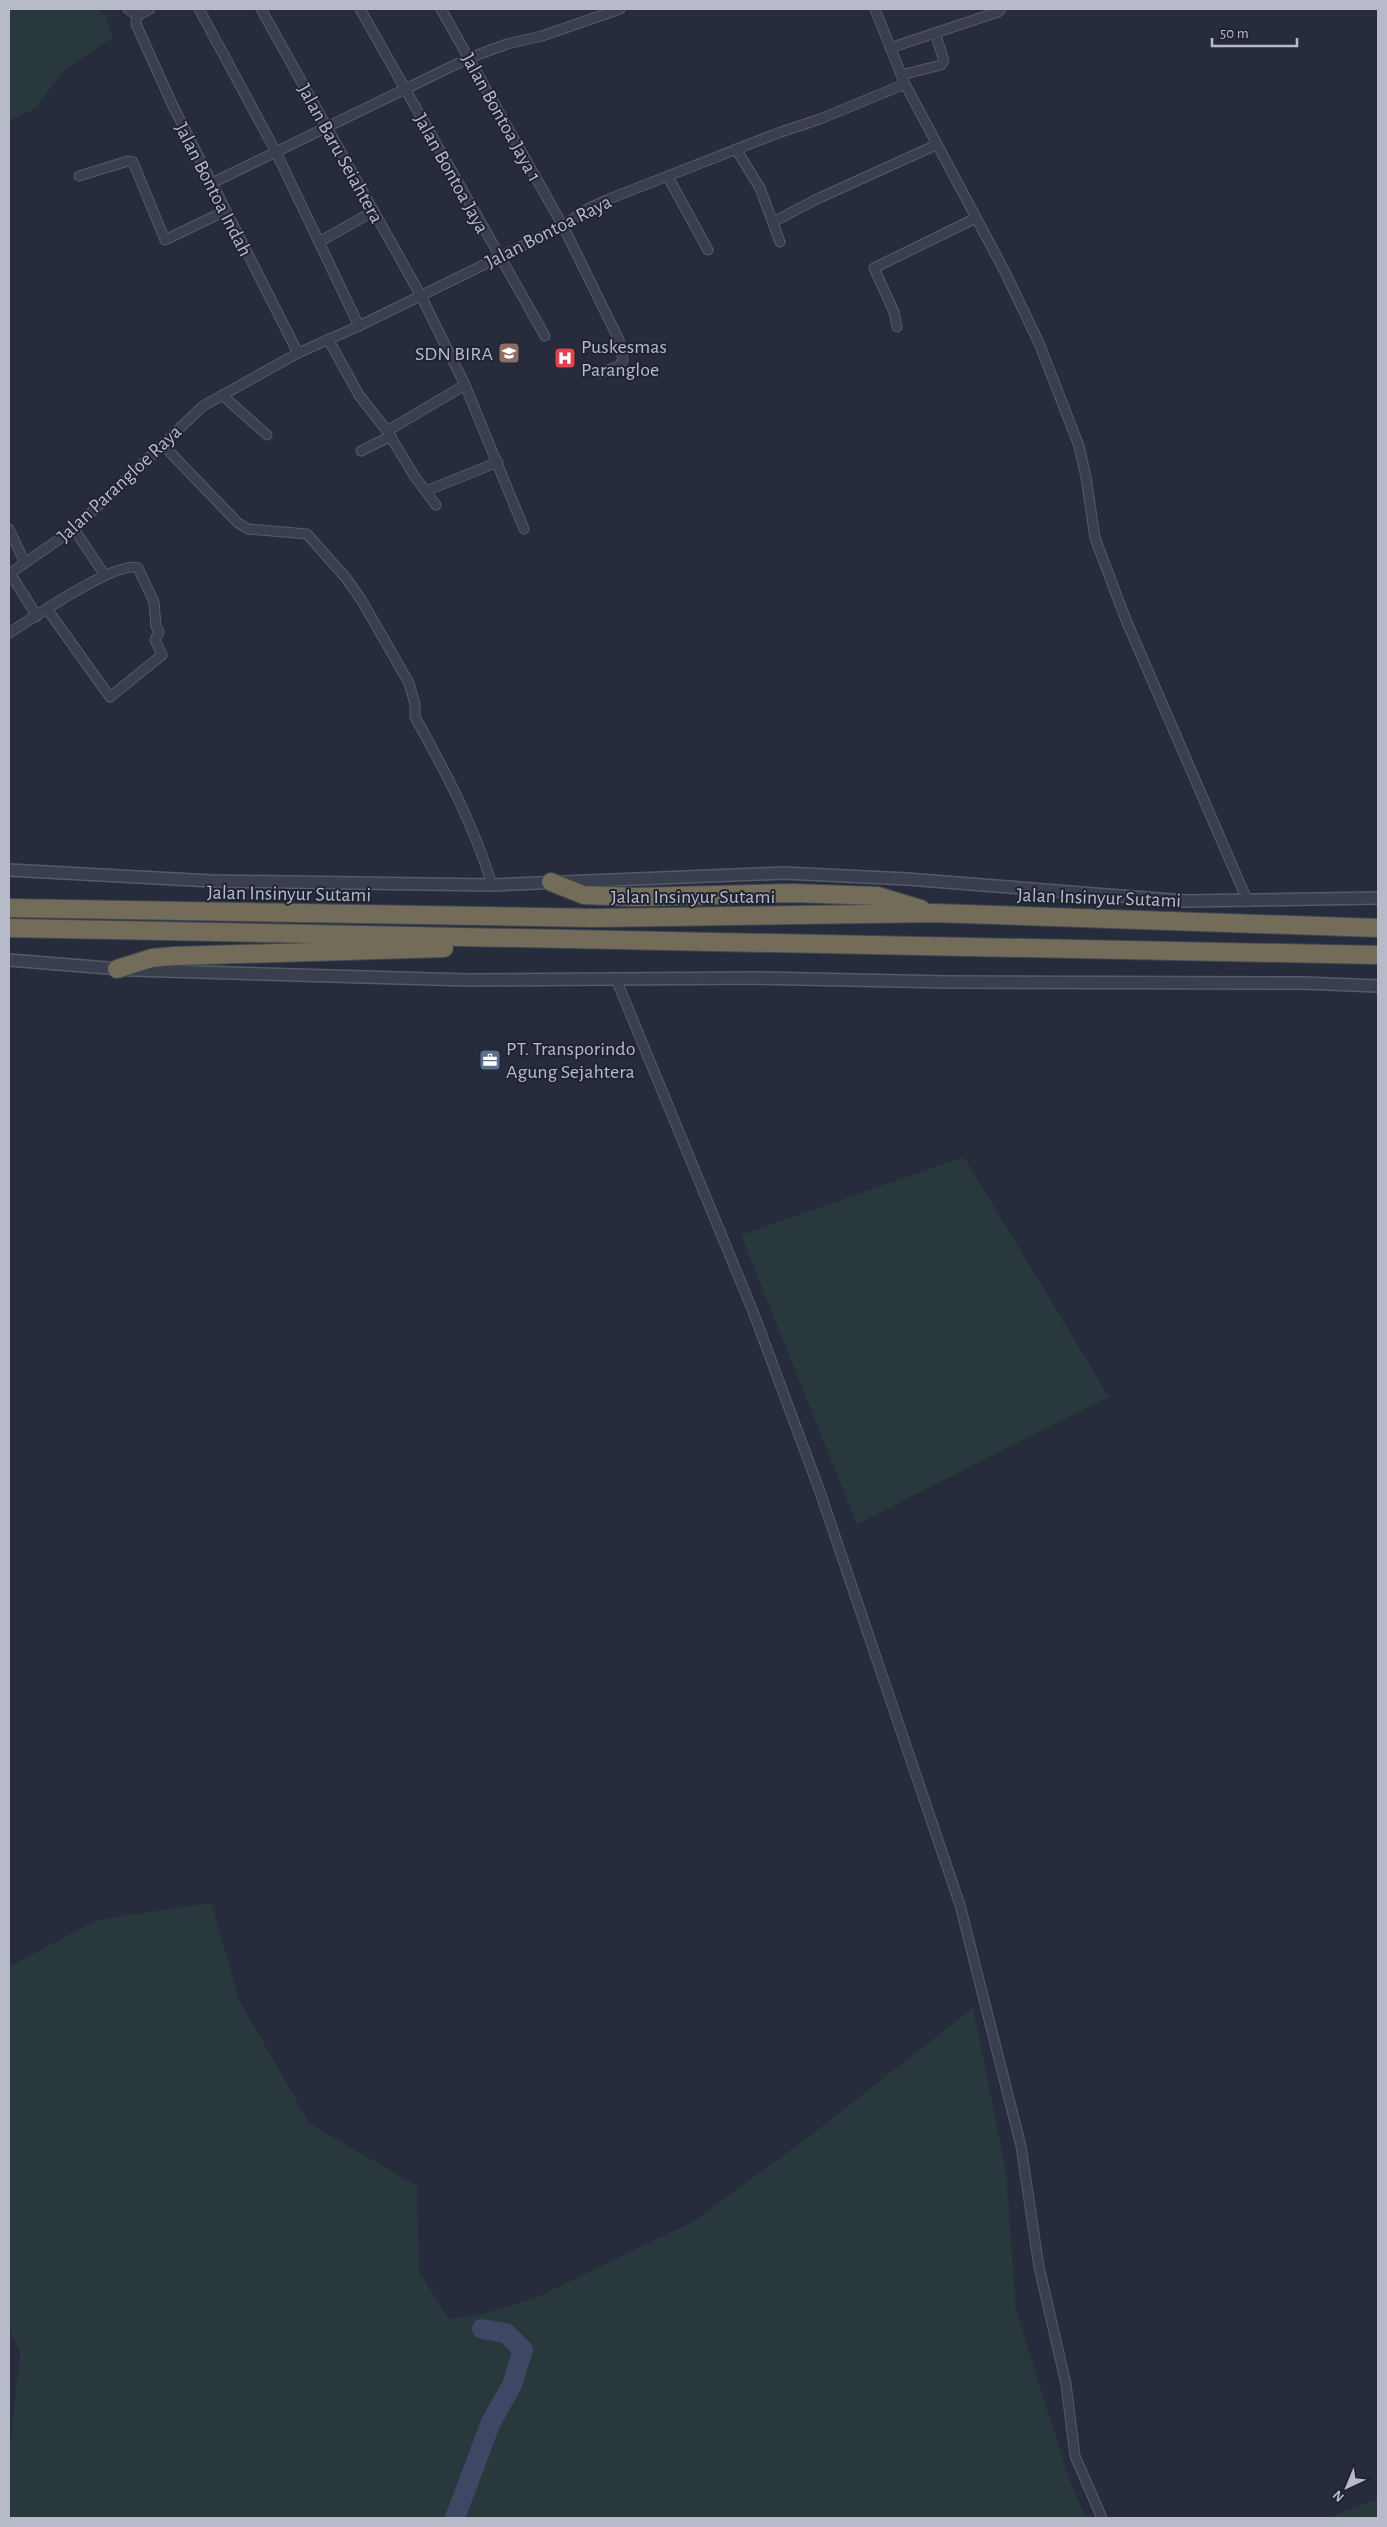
<svg xmlns="http://www.w3.org/2000/svg" width="1387" height="2527" font-family="'Alegreya Sans',sans-serif">
<rect width="100%" height="100%" fill="#272c3c"/>
<g fill="#29383d">
<path d="M 9,9 L 98,9 L 105,16 L 113,37 L 62,72 L 36,108 L 9,121 Z"/>
<path d="M 964,1157 L 1109,1397 L 857,1524 L 741,1235 Z"/>
<path d="M 211,1903 L 240,2002 L 310,2124 L 417,2186 L 419,2272 L 449,2319 L 483,2314 L 538,2297 L 694,2221 L 811,2135 L 973,2008 L 1006,2171 L 1016,2310 L 1070,2482 L 1086,2518 L 9,2518 L 9,2439 L 11,2438 L 20,2353 L 9,2328 L 9,1967 L 97,1920 Z"/>
<path d="M 1378,2499 L 1378,2518 L 1326,2518 Z"/>
</g>
<g fill="none" stroke-linecap="round" stroke-linejoin="round">
<path stroke="#3e4763" stroke-width="20" d="M 455,2518 L 491,2422 L 512,2385 L 523,2350 L 506,2333 L 482,2329"/>
<g stroke="#555a68" stroke-width="11">
<g id="minor">
<path d="M 128,9 L 137,16"/>
<path d="M 150,9 L 137,16 L 136,24 L 172,104 L 298,353"/>
<path d="M 199,9 L 276,152 L 359,326"/>
<path d="M 261,9 L 421,296 L 465,385 L 524,529"/>
<path d="M 360,9 L 545,336"/>
<path d="M 441,9 L 563,226 L 619,340 L 623,360 L 619,366 L 600,373"/>
<path d="M 875,9 L 905,84 L 1005,272 L 1039,343 L 1079,446 L 1086,477 L 1095,538 L 1126,620 L 1248,902"/>
<path d="M 890,48 L 998,12 L 1001,9"/>
<path d="M 901,75 L 941,65 L 944,61 L 935,33"/>
<path d="M 736,149 L 760,188 L 780,242"/>
<path d="M 79,176 L 128,161 L 133,162 L 165,240 L 225,211"/>
<path d="M 668,177 L 708,250"/>
<path d="M 212,183 L 469,58 L 507,44 L 542,36 L 620,9"/>
<path d="M 773,222 L 817,199 L 936,145"/>
<path d="M 319,242 L 374,211"/>
<path d="M 897,327 L 894,312 L 874,268 L 976,218"/>
<path d="M 328,339 L 359,395 L 387,431 L 415,477 L 436,505"/>
<path d="M 222,395 L 267,435"/>
<path d="M 387,431 L 465,385"/>
<path d="M 163,445 L 238,523 L 248,529 L 307,534 L 346,578 L 362,601 L 409,683 L 415,704 L 415,717 C 445,771 474,825 492,885"/>
<path d="M 361,451 L 391,436"/>
<path d="M 426,491 L 498,462"/>
<path d="M 9,529 L 25,563"/>
<path d="M 74,529 L 104,574"/>
<path d="M 10,573 L 37,616"/>
<path d="M 9,574 L 74,529 L 203,406 L 298,353 L 359,326 L 563,226 L 587,209 L 609,199 L 778,133 L 820,119 L 905,84"/>
<path d="M 9,633 C 30,620 117,559 138,568 L 154,602 L 156,626 L 159,632 L 155,640 L 162,655 L 110,697 L 47,609"/>
<path d="M 616,979 L 754,1314 L 819,1489 L 960,1905 L 1021,2146 L 1039,2267 L 1066,2384 L 1075,2456 L 1102,2518"/>
</g>
</g>
<g stroke="#555a68" stroke-width="14">
<g id="tertiary">
<path d="M 9,870 L 212,881 L 492,885 L 784,873 L 907,879 L 1184,901 L 1378,898"/>
<path d="M 9,960 L 132,970 L 467,980 L 756,978 L 948,982 L 1303,983 L 1378,986"/>
</g>
</g>
<g stroke="#424755" stroke-width="20">
<g id="motorway">
<path d="M 551,882 L 584,895 L 635,897 L 793,893 L 878,896 L 921,909"/>
<path d="M 9,908 L 596,918 L 935,913 L 1378,928"/>
<path d="M 9,928 L 1378,955"/>
<path d="M 117,969 L 152,958 L 175,956 L 444,948"/>
</g>
</g>
<use href="#minor" stroke="#3a3f4d" stroke-width="9"/>
<use href="#tertiary" stroke="#3a3f4d" stroke-width="11"/>
<use href="#motorway" stroke="#726c58" stroke-width="18"/>
</g>
<defs>
<g id="school-square" transform="scale(1.125)"><rect x="-9" y="-9" width="18" height="18" rx="4" fill="#8d6e63" stroke="#1f2432"/><path d="M0-5L7-2L0 1L-7-2ZM-4 1L0 2.5L4 1V4Q0 6-4 4Z" fill="#fff"/></g>
<g id="hospital-square" transform="scale(1.125)"><rect x="-9" y="-9" width="18" height="18" rx="4" fill="#e0444e" stroke="#1f2432"/><path d="M-5-5h3v3.5h4V-5h3V5h-3V1.5h-4V5h-3Z" fill="#fff"/></g>
<g id="office-square" transform="scale(1.125)"><rect x="-9" y="-9" width="18" height="18" rx="4" fill="#5c6f8a" stroke="#1f2432"/><path d="M-6-3h4V-5.5h4V-3h4V5H-6ZM-1-4.5V-3h2v-1.5ZM-6 0V1H6V0Z" fill="#fff"/></g>
</defs>
<g fill-rule="evenodd">
<use href="#school-square" x="509" y="353"/>
<use href="#hospital-square" x="565" y="358"/>
<use href="#office-square" x="490" y="1060"/>
</g>
<g text-anchor="middle" stroke-width="4" stroke-linejoin="round" paint-order="stroke">
<g font-size="20" fill="#b7bac8" stroke="#1f2432">
<text transform="translate(502 117) rotate(61)" y="7">Jalan Bontoa Jaya 1</text>
<text transform="translate(341 153) rotate(61)" y="7">Jalan Baru Seiahtera</text>
<text transform="translate(452 173) rotate(61)" y="7">Jalan Bontoa Jaya</text>
<text transform="translate(214 189) rotate(63)" y="7">Jalan Bontoa Indah</text>
<text transform="translate(548 231) rotate(-27)" y="7">Jalan Bontoa Raya</text>
<text transform="translate(119 483) rotate(-43)" y="7">Jalan Parangloe Raya</text>
<text transform="translate(289 893) rotate(1)" y="7">Jalan Insinyur Sutami</text>
<text x="693" y="903">Jalan Insinyur Sutami</text>
<text transform="translate(1099 897) rotate(2)" y="7">Jalan Insinyur Sutami</text>
</g>
<g font-size="20" fill="#b7bac8" stroke="#1f2432" text-anchor="start">
<text x="581" y="353">Puskesmas<tspan x="581" dy="23">Parangloe</tspan></text>
<text x="493" y="360" text-anchor="end">SDN BIRA</text>
<text x="506" y="1055">PT. Transporindo<tspan x="506" dy="23">Agung Sejahtera</tspan></text>
</g>
</g>
<rect width="1387" height="2527" fill="none" stroke="#b7bac8" stroke-width="20"/>
<g transform="translate(1347 2487) rotate(224)" stroke="#1f2432" stroke-width="4" paint-order="stroke">
<path d="M0-4L9 19L0 12L-9 19Z" fill="#b7bac8"/>
<text y="-8" font-size="14" font-weight="bold" text-anchor="middle" fill="#b7bac8">N</text>
</g>
<path d="M1212 38v8h85v-8" fill="none" stroke="#b7bac8" stroke-width="2.5"/>
<text x="1220" y="38" font-size="15" fill="#b7bac8" stroke="#1f2432" stroke-width="4" paint-order="stroke">50 m</text>
</svg>
